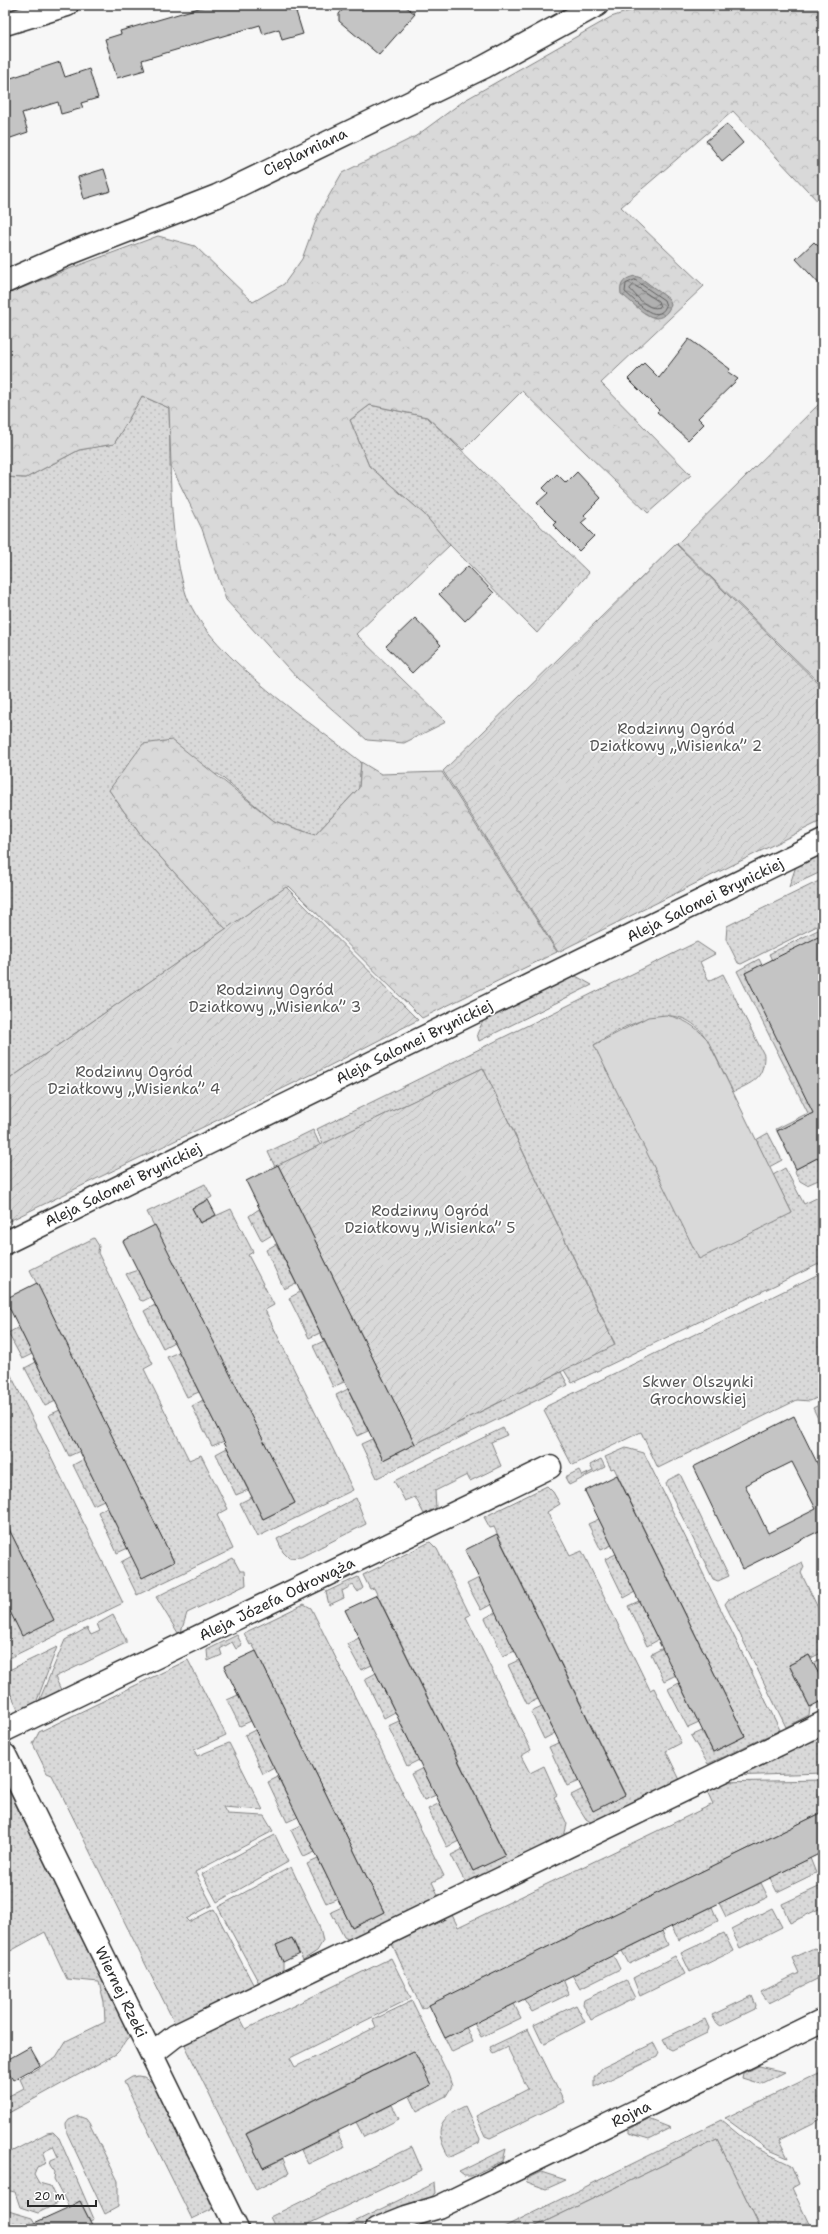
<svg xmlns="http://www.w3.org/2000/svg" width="828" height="2234" font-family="'Shantell Sans',sans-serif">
<defs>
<pattern id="grass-dots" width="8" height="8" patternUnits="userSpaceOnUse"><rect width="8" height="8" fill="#d9d9d9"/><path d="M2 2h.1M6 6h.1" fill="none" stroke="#bababa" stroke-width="1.8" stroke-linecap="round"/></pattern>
<pattern id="forest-crowns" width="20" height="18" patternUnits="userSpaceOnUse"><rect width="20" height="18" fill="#d9d9d9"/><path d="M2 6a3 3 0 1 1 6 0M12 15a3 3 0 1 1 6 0" fill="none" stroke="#bababa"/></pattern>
<pattern id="garden-furrows" width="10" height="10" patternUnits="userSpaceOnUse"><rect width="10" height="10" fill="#d9d9d9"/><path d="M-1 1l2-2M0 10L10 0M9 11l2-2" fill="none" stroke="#bababa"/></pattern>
<pattern id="water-waves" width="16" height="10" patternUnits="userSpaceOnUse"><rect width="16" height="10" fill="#b0b0b0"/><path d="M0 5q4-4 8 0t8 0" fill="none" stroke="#8f8f8f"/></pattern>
</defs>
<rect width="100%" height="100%" fill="#f7f7f7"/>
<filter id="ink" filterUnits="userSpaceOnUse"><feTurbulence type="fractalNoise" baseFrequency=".025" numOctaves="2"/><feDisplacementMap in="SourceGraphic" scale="8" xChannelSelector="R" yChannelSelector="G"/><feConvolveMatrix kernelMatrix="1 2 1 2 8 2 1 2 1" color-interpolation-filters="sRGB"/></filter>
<g filter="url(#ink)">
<g fill="url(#grass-dots)" stroke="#828282">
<path d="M 142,396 L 169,408 C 171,468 168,532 185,591 C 202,651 312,723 361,762 L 359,788 L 315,835 L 274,821 L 218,774 L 109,790 L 142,837 L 226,929 L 5,1082 L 5,477 L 26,478 L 79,450 L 114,444 Z"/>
<path d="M 370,405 L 427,417 L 589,573 L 537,633 L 450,545 L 424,514 L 369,466 L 350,420 Z"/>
<path d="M 823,852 L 823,871 L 789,887 L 796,866 Z"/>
<path d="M 823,879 L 823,923 L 741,964 L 738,963 L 726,939 L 727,926 Z"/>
<path d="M 820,929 L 823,935 L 823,948 L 818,938 L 772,960 L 769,954 Z"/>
<path d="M 697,942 L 715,954 L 700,962 L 709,981 L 723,974 L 764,1055 C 764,1080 752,1082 733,1092 C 724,1075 717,1056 707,1040 C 680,994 627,1024 594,1045 L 792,1213 L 773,1175 L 785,1168 L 804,1204 L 823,1195 L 823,1262 L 572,1383 L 564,1370 L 615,1344 L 483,1068 L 323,1144 L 317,1129 Z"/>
<path d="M 759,959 L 762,965 L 745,973 L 821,1110 L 777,1131 L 776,1129 L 808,1113 L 737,971 Z"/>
<path d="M 574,975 L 592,985 L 479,1041 L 477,1034 L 484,1019 Z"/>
<path d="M 313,1130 L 320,1145 L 275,1167 L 268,1152 Z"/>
<path d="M 768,1133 L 782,1160 L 769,1167 L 756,1140 Z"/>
<path d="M 823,1155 L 823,1178 L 807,1185 L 800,1181 L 795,1172 L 796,1169 Z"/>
<path d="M 205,1184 L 212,1197 L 192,1208 L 200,1223 L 231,1209 L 253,1252 L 248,1255 L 274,1305 L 265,1310 L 353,1490 L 257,1537 L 240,1503 L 252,1497 L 263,1519 L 295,1503 L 147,1212 Z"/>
<path d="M 259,1209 L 272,1235 L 262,1241 L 249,1216 Z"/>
<path d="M 94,1238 L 99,1246 L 98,1253 L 153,1364 L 144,1369 L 189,1460 L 201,1455 L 228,1509 L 217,1515 L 233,1549 L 137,1595 L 121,1562 L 132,1556 L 142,1577 L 174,1562 L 30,1270 Z"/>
<path d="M 276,1244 L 296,1283 L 284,1289 L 266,1250 Z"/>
<path d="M 138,1270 L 151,1297 L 143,1301 L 140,1300 L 126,1274 Z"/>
<path d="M 823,1272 L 823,1395 L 810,1401 L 797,1400 L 658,1468 L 641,1432 L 573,1465 L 571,1463 L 544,1411 L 547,1406 Z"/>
<path d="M 300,1292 L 320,1333 L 309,1338 L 289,1298 Z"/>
<path d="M 155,1305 L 174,1342 L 163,1348 L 144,1311 Z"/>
<path d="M 19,1327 L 32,1354 L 22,1359 L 8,1333 Z"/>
<path d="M 324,1341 L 344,1382 L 333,1387 L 313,1346 Z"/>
<path d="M 179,1352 L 199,1392 L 187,1397 L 167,1357 Z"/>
<path d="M 36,1362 L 56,1401 L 45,1406 L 25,1368 Z"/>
<path d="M 5,1363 L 123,1603 L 5,1660 L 5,1618 L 12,1615 L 53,1620 L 5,1521 Z"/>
<path d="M 561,1372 L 568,1385 L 377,1478 L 361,1444 L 372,1439 L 383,1460 Z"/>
<path d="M 348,1389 L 368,1431 L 357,1436 L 336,1395 Z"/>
<path d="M 203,1400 L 224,1441 L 212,1446 L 192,1406 Z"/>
<path d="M 823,1403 L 823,1429 L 813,1408 Z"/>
<path d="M 60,1410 L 80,1451 L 69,1456 L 49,1415 Z"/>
<path d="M 503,1428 L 507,1435 L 491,1442 L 501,1466 L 470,1481 L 467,1475 L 435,1491 L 436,1508 L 424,1514 L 415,1497 L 405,1501 L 394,1481 Z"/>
<path d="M 227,1448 L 248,1490 L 236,1495 L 216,1454 Z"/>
<path d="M 626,1448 L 644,1453 L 780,1730 L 708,1764 L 691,1736 L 702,1731 L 713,1752 L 745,1736 L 614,1468 L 611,1469 L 605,1457 Z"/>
<path d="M 84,1459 L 104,1500 L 93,1505 L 73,1465 Z"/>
<path d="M 601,1459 L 605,1467 L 569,1485 L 565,1477 L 579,1470 L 582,1476 L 593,1471 L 590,1465 Z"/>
<path d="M 680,1474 L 729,1576 L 718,1581 L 713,1579 L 666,1484 L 668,1480 Z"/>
<path d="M 547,1486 L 553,1492 L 560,1504 L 547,1512 L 570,1556 L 582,1551 L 650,1690 L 654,1688 L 681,1743 L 666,1751 L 680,1780 L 592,1823 L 586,1819 L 571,1795 L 583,1789 L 625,1794 L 494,1527 L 490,1528 L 484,1517 Z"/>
<path d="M 356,1498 L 366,1524 L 301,1557 L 289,1558 L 283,1552 L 277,1539 Z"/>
<path d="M 107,1507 L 128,1548 L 117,1553 L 98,1512 Z"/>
<path d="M 599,1519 L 612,1545 L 601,1550 L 588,1524 Z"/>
<path d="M 430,1542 L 437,1549 L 470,1615 L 466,1617 L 531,1750 L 521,1756 L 530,1773 L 544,1766 L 557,1795 L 554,1797 L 567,1824 L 564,1837 L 469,1883 L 463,1878 L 451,1855 L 463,1849 L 473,1871 L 505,1855 L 374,1588 L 370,1589 L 363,1575 Z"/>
<path d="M 616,1554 L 635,1592 L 624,1598 L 605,1559 Z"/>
<path d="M 233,1558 L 240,1571 L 245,1571 L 246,1585 L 187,1613 L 181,1632 L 178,1633 L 156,1597 Z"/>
<path d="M 802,1562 L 804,1567 L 801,1573 L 823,1618 L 823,1652 L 811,1658 L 809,1655 L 789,1665 L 810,1707 L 809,1715 L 786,1727 L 725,1604 L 728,1600 Z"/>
<path d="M 358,1577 L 363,1588 L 358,1592 L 353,1585 L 342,1591 L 344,1598 L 329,1605 L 326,1592 Z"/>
<path d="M 479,1578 L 492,1604 L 481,1610 L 467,1584 Z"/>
<path d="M 639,1601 L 658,1640 L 647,1646 L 628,1606 Z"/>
<path d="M 304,1604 L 311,1608 L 444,1876 L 432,1882 L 439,1897 L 349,1940 L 344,1937 L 331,1912 L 342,1907 L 352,1928 L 384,1912 L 256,1651 L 252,1644 L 250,1645 L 244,1633 Z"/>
<path d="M 496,1612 L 515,1651 L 503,1656 L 485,1618 Z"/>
<path d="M 113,1615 L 126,1640 L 126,1643 L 55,1677 L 61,1690 L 39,1701 L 65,1640 L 87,1628 L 91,1635 L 100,1631 L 97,1624 Z"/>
<path d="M 237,1635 L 242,1645 L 236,1649 L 232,1642 L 220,1649 L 222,1655 L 208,1661 L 207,1650 Z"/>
<path d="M 359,1638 L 372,1665 L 361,1670 L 347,1644 Z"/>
<path d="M 57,1647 L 36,1703 L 19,1711 L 5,1682 L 5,1672 Z"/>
<path d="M 663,1648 L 676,1675 L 664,1681 L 651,1654 Z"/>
<path d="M 823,1658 L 823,1682 L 813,1663 Z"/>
<path d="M 188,1660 L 226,1735 L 194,1750 L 197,1756 L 229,1743 L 263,1810 L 223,1807 L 227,1814 L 264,1816 L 273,1831 L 195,1872 L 212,1905 L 186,1919 L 189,1922 L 214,1909 L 254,1986 L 175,2024 L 52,1775 L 47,1773 L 33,1744 L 39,1732 Z"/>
<path d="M 519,1660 L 538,1699 L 527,1704 L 508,1665 Z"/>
<path d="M 376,1673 L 395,1712 L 384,1718 L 365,1679 Z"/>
<path d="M 679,1683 L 699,1723 L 688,1728 L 668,1689 Z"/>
<path d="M 238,1695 L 251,1721 L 240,1726 L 227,1700 Z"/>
<path d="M 542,1707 L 555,1733 L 544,1739 L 531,1712 Z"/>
<path d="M 399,1721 L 419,1760 L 407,1766 L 388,1726 Z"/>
<path d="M 823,1728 L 823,1773 L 728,1776 Z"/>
<path d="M 255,1730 L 274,1768 L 263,1774 L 245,1735 Z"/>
<path d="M 560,1742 L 579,1781 L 567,1786 L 549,1747 Z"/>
<path d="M 423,1768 L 436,1795 L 424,1800 L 411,1774 Z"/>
<path d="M 278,1777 L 298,1817 L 287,1822 L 268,1782 Z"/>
<path d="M 823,1780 L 823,1812 L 422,2009 L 391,1942 L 450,1911 L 458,1927 L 713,1804 L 705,1787 L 717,1782 Z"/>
<path d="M 5,1791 L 9,1791 L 130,2036 C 123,2041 123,2048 116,2054 L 5,2115 L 5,2098 L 24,2088 L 20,2079 L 56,2057 L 66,2041 L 105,2022 L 104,2002 L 99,1982 L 67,1979 L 45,1932 L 5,1954 Z"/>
<path d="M 440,1803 L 459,1841 L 447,1847 L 428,1809 Z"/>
<path d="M 302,1825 L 315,1852 L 304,1857 L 291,1830 Z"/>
<path d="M 275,1835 L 288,1862 L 217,1902 L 202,1874 Z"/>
<path d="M 810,1858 L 816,1873 L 777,1892 L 770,1878 Z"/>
<path d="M 318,1859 L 338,1898 L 326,1903 L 307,1864 Z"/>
<path d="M 291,1867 L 319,1925 L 323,1941 L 317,1951 L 303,1960 L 292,1938 L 276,1945 L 283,1962 L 283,1972 L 259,1983 L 218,1907 Z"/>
<path d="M 761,1883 L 768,1897 L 726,1917 L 719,1903 Z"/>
<path d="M 823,1885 L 823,1907 L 790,1923 L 782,1904 Z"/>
<path d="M 712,1907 L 718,1921 L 679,1940 L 671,1926 Z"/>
<path d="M 772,1908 L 782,1927 L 740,1948 L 731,1929 Z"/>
<path d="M 662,1931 L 668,1945 L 629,1964 L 622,1951 Z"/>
<path d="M 724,1933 L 733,1951 L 690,1972 L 681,1953 Z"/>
<path d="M 814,1948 L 823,1952 L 823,1976 L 769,2003 L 761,1992 L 799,1973 L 792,1958 Z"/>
<path d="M 613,1955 L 620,1969 L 580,1989 L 572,1975 Z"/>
<path d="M 675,1956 L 685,1974 L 640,1996 L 633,1978 Z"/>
<path d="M 391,1958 L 411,1998 L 290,2058 L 295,2067 L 376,2027 L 373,2020 L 412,2001 L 448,2074 L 452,2086 L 446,2096 L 417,2111 L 410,2096 L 431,2085 L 413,2051 L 247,2133 L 263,2168 L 283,2159 L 289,2173 L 256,2190 L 183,2041 L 238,2014 L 246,2029 Z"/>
<path d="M 563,1979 L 569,1994 L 532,2012 L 524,1999 Z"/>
<path d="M 626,1980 L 635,1998 L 591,2020 L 583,2004 L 584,2000 Z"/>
<path d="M 752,1996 L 756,2005 L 755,2009 L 720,2026 L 717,2024 L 712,2015 Z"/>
<path d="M 514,2004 L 521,2018 L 481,2037 L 474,2023 Z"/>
<path d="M 576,2005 L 585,2022 L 545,2043 L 542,2042 L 534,2025 Z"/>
<path d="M 705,2019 L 709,2028 L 707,2033 L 672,2050 L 668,2048 L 663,2039 Z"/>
<path d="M 466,2027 L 473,2042 L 452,2052 L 445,2038 Z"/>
<path d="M 528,2029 L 564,2102 L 490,2138 L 485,2136 L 476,2116 L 528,2089 L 507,2047 L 493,2054 L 490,2047 Z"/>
<path d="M 654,2043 L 659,2053 L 657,2057 L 594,2087 L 594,2078 L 602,2068 Z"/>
<path d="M 758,2066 L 785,2072 L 761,2084 L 742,2078 L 743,2073 Z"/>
<path d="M 823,2071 L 823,2118 L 779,2140 L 788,2158 L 767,2149 L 725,2118 Z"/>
<path d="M 138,2076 L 144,2077 L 155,2084 L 213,2203 L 211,2210 L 192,2219 L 124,2082 L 132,2077 Z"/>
<path d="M 392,2105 L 399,2119 L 364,2137 L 356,2122 Z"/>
<path d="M 465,2106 L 480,2139 L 479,2143 L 449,2157 C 434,2131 437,2119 465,2106 Z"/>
<path d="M 78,2116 L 86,2119 L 89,2123 L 118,2181 L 118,2207 L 105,2214 L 67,2133 L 66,2124 L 69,2120 Z"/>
<path d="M 648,2119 L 671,2128 L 649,2139 L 629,2133 L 629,2129 Z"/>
<path d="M 721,2120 L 754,2147 L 791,2165 L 799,2184 L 792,2188 L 811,2228 L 819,2225 L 821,2229 L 761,2229 L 717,2139 L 530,2229 L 500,2229 Z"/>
<path d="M 53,2132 L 59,2138 L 94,2219 L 90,2221 L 80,2201 L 69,2207 L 54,2179 L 55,2172 L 50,2165 L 51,2160 L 58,2157 L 53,2146 L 43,2151 L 46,2159 L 45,2164 L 37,2167 L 34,2174 L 39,2183 L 50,2186 L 58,2203 L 38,2213 L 20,2207 L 15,2192 L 5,2190 L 5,2155 L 47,2133 Z"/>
<path d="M 337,2132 L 344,2147 L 308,2164 L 301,2150 Z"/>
<path d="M 412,2147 L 422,2170 L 304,2226 L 297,2229 L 276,2229 L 270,2217 Z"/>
<path d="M 506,2149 L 503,2161 L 471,2176 L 464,2176 L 459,2172 Z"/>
<path d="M 541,2172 L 566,2180 L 546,2189 L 527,2182 L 526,2179 Z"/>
<path d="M 434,2183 L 435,2193 L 430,2199 L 360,2229 L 340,2229 Z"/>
<path d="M 5,2210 L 32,2218 L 35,2223 L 23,2229 L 5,2229 Z"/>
</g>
<g fill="url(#forest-crowns)" stroke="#828282">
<path d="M 648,5 L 823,5 L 823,207 L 733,111 L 621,207 L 704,286 L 601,383 L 691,475 L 648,513 L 522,391 L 463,450 L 427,417 L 370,405 L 350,420 L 369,466 L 424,514 L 450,545 L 356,634 L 446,722 L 404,743 L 367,740 L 298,679 L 226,600 L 202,529 L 171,466 L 169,408 L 142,396 L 114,444 L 79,450 L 26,478 L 5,477 L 5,295 L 66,270 L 158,236 L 195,246 L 253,302 L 284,284 L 302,259 L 318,215 L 342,173 L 416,136 L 465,100 L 611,17 Z"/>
<path d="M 819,404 L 823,409 L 823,686 L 677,544 Z"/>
<path d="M 172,740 L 274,821 L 315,835 L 359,788 L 361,762 L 381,774 L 442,772 L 557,952 L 422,1018 L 289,886 L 226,929 L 142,837 L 109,790 L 143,744 Z"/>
</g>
<g fill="url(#garden-furrows)" stroke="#828282">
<path d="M 676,544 L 823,688 L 823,820 L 558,952 L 443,771 Z"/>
<path d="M 286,887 L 418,1020 L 323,1069 L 5,1223 L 5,1082 Z"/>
<path d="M 483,1068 L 615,1345 L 415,1444 L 278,1165 Z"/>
</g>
<g fill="#d9d9d9" stroke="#828282">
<path d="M 666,1015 C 684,1019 694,1025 707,1039 L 792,1213 L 699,1259 L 594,1045 L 648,1017 Z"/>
<path d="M 717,2139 L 761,2229 L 530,2229 Z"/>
</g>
<path fill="url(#water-waves)" stroke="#7b7b7b" d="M 635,276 L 641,278 L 669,299 L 671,305 C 658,335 636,304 621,294 C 619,283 625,278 635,276 Z"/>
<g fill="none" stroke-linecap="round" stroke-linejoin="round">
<g stroke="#606060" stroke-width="1">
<path d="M 635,280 L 664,300 L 666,306 C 657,327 634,299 625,292 L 626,284 Z"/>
<path d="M 634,285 L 658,301 L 660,307 C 648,311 638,298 630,289 Z"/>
</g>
</g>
<g fill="#c4c4c4" stroke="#2b2b2b" fill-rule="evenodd">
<path d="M 209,5 L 294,5 L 303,34 L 282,40 L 279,29 L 263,34 L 260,25 L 142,60 L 145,70 L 117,78 L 105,39 L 121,34 L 120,31 Z"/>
<path d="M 357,5 L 404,5 L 415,14 L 379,55 L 339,21 L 339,14 L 344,8 Z"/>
<path d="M 60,62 L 65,77 L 89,69 L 98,98 L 81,103 L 83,108 L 61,114 L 58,102 L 22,113 L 28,132 L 5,140 L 5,72 L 9,72 L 11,78 Z"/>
<path d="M 727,124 L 743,143 L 722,161 L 706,141 Z"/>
<path d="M 104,169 L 111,191 L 84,199 L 78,177 Z"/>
<path d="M 814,242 L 823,251 L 823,288 L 796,259 Z"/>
<path d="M 689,339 L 730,369 L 728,372 L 738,379 L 698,418 L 704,424 L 688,440 L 657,412 L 659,410 L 628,379 L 644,363 L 659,378 Z"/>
<path d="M 577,472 L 601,498 L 584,515 L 587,518 L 581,523 L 594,536 L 579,551 L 553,525 L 556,522 L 537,503 L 548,493 L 543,488 L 557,474 L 566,483 Z"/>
<path d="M 468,566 L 494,593 L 465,621 L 439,594 Z"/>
<path d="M 415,618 L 441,645 L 412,673 L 386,646 Z"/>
<path d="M 818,937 L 823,948 L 823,1155 L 796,1169 L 777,1131 L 813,1113 L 745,973 Z"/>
<path d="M 278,1165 L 415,1444 L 383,1460 L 246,1181 Z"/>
<path d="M 208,1200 L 216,1215 L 200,1223 L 192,1208 Z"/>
<path d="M 155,1225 L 295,1503 L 263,1519 L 123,1241 Z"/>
<path d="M 37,1283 L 174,1562 L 142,1578 L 5,1299 Z"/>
<path d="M 794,1416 L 823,1475 L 823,1529 L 742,1569 L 693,1467 ZM 792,1462 L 816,1509 L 768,1533 L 745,1485 Z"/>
<path d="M 617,1475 L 745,1736 L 713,1752 L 585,1491 Z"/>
<path d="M 5,1521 L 54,1620 L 22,1636 L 5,1601 Z"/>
<path d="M 497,1534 L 625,1795 L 593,1811 L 465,1550 Z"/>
<path d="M 377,1595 L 505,1856 L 473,1871 L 345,1610 Z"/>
<path d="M 256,1651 L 384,1912 L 352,1928 L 224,1666 Z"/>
<path d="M 809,1655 L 823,1682 L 823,1700 L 810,1707 L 789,1665 Z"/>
<path d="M 823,1812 L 823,1852 L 445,2038 L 429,2005 Z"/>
<path d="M 292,1938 L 299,1954 L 283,1962 L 276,1945 Z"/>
<path d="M 30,2047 L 40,2065 L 13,2080 L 5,2067 L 5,2061 Z"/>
<path d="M 414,2051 L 431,2085 L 263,2168 L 246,2134 Z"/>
<path d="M 80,2201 L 94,2229 L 21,2229 L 65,2209 Z"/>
</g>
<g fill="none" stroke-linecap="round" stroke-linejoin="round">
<g stroke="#2b2b2b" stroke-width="25">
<g id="minor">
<path d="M 5,24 L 67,5"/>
<path d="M 5,282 L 73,252 L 217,196 L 484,67 L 597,5"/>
<path d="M 5,1243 L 823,841"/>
<path d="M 5,1730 L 550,1467"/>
<path d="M 5,1755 L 237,2229"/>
<path d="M 152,2054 L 175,2036 L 823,1723"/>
<path d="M 376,2229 L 406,2217 L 439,2207 L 823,2020"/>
</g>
</g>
<use href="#minor" stroke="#fff" stroke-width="22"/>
</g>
</g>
<g text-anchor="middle" stroke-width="3.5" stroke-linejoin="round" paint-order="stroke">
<g font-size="15" fill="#2b2b2b" stroke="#fff">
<text transform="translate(305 152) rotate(-26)" y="5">Cieplarniana</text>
<text transform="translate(705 900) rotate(-26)" y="5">Aleja Salomei Brynickiej</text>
<text transform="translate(414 1042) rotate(-26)" y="5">Aleja Salomei Brynickiej</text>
<text transform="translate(123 1185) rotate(-26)" y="5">Aleja Salomei Brynickiej</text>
<text transform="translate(277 1599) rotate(-26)" y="5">Aleja Józefa Odrowąża</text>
<text transform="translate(121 1992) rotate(64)" y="5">Wiernej Rzeki</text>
<text transform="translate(631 2114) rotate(-26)" y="5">Rojna</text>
</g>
<g font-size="15" fill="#565656" stroke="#fff">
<text x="676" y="734">Rodzinny Ogród<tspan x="676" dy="17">Działkowy „Wisienka” 2</tspan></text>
<text x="275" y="995">Rodzinny Ogród<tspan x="275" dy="17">Działkowy „Wisienka” 3</tspan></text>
<text x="134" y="1077">Rodzinny Ogród<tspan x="134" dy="17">Działkowy „Wisienka” 4</tspan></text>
<text x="430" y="1216">Rodzinny Ogród<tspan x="430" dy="17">Działkowy „Wisienka” 5</tspan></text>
<text x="698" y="1387">Skwer Olszynki<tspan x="698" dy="17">Grochowskiej</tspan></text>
</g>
</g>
<rect width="828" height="2234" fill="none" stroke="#fff" stroke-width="20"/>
<rect x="10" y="10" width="808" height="2214" fill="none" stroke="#2b2b2b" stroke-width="1.5" filter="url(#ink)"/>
<path d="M28 2200v6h68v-6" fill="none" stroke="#2b2b2b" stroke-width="2"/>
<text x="34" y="2200" font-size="12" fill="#2b2b2b" stroke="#ffffff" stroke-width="3" paint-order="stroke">20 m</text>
</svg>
